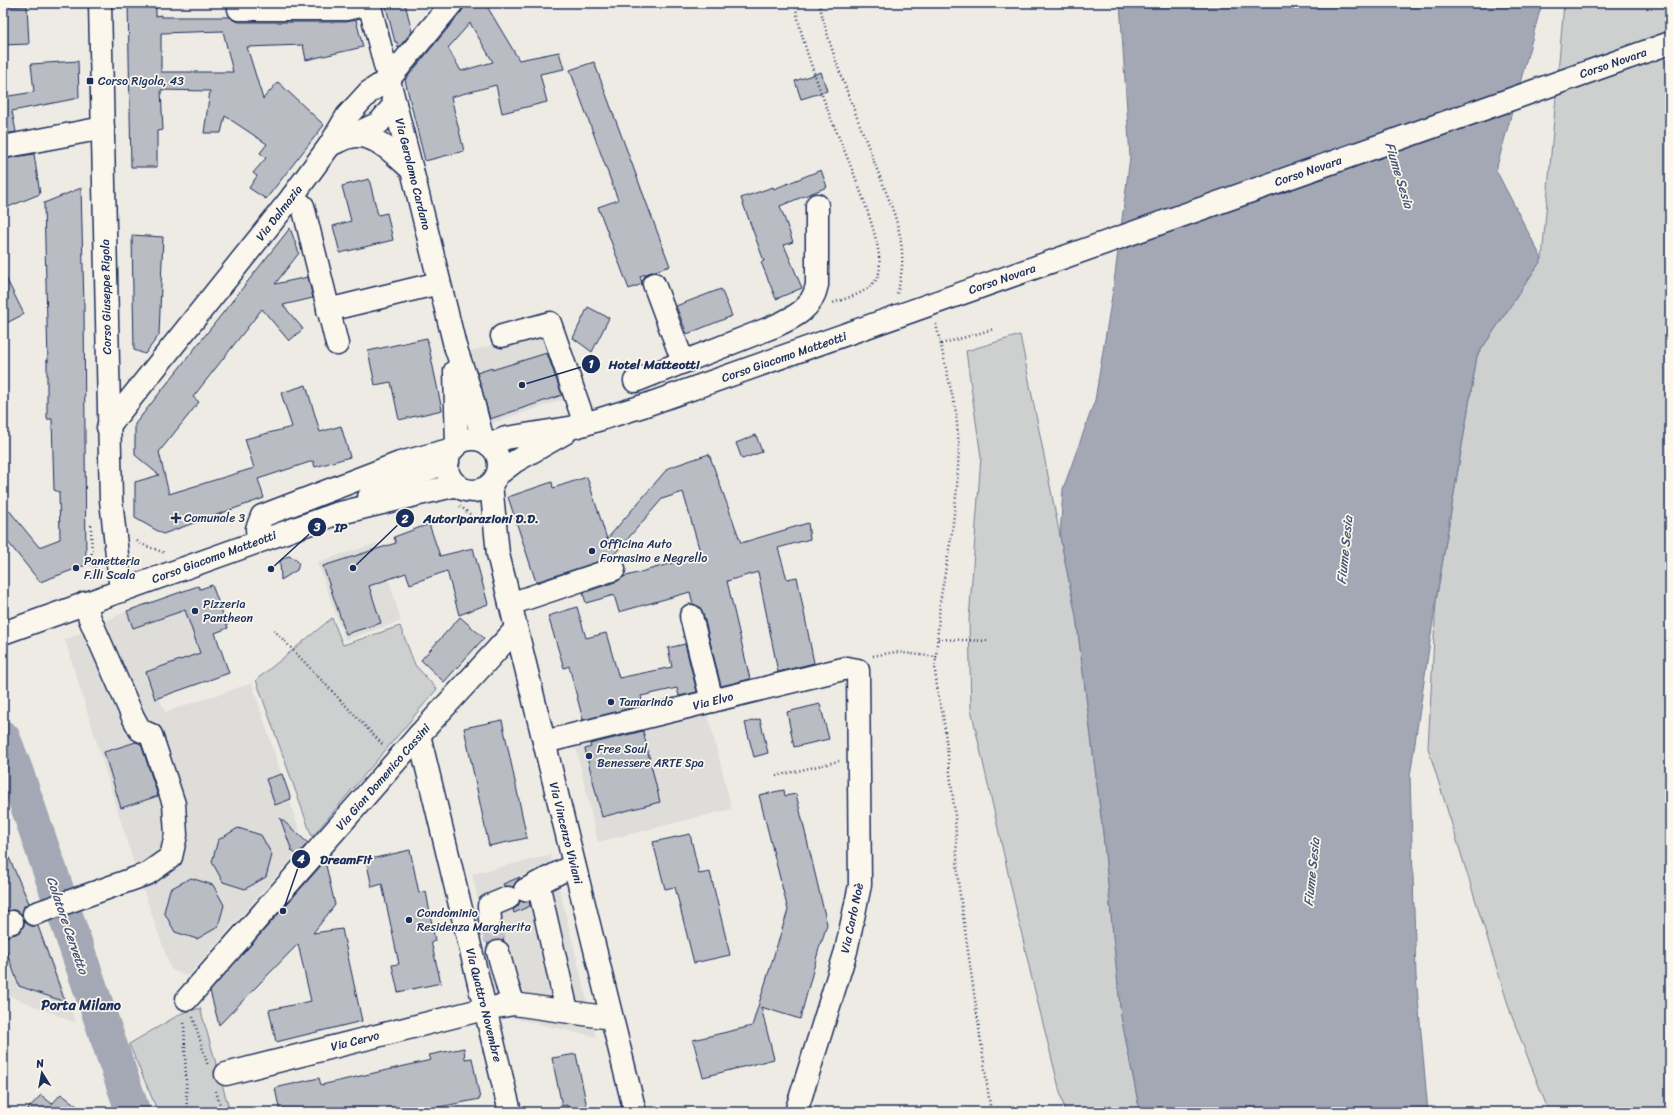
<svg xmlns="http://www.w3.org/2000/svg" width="1673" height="1115" font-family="Sriracha,sans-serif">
<rect width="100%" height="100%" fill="#eeebe4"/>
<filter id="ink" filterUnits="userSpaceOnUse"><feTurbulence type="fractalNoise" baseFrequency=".025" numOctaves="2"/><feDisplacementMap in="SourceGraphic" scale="8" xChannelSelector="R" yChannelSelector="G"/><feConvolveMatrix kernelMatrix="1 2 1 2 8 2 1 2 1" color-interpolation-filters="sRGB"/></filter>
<g filter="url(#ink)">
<g fill="#deddda">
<path d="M 549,329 L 570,397 L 490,424 L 471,351 Z"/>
<path d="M 378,543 L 401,621 L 345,640 L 317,562 Z"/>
<path d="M 212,585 L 228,628 L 215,633 L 229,673 L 159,698 L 165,712 L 252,683 L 304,845 L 188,976 L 171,970 L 141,883 L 36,921 L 76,1023 L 3,993 L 3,843 L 31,907 L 136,870 L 65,640 L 127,611 L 198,586 L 200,589 Z"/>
<path d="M 708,715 L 732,809 L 598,842 L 576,748 Z"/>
<path d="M 550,855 L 561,895 L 596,1037 L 508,1017 L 490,954 L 472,874 Z"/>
</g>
<g fill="#cecfcf" stroke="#747f96">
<path d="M 1564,3 L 1670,3 L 1670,1112 L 1549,1112 L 1511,1014 L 1428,748 L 1436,601 L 1477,356 L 1542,259 Z"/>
<path d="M 1020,335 L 1076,616 L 1103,833 L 1121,1016 L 1140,1112 L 1065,1112 L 1031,975 L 971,709 L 969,620 L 981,457 L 966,351 Z"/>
<path d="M 332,618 L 343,645 L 400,626 L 415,665 L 437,689 L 312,837 L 256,680 Z"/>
<path d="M 200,1008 L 230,1112 L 158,1112 L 129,1044 L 182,1013 Z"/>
</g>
<path fill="#a3a8b4" stroke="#6d7892" d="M 1120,3 L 1542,3 L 1496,170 L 1542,259 L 1477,356 L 1436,601 L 1410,776 L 1416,976 L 1428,1112 L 1140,1112 L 1121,1016 L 1103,833 L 1076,616 L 1060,537 L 1063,489 L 1095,400 L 1113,290 L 1130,157 Z"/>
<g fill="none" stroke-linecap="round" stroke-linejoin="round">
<path stroke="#a3a8b4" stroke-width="35" d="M 3,738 L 15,769 L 133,1112"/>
</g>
<g fill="#b9bcc3" stroke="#1b2f5e" fill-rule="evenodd">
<path d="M 128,3 L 156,3 L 156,16 L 161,15 L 161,17 L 230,17 L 233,20 L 239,22 L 346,22 L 356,20 L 363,47 L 306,60 L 303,45 L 247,47 L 263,99 L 278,82 L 324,125 L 266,199 L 249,188 L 257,176 L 253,173 L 266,158 L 260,153 L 267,144 L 225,116 L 221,133 L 204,133 L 210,91 L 161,90 L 163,130 L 157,131 L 157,167 L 131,167 ZM 223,31 L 233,72 L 161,72 L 161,33 Z"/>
<path d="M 385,3 L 405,3 L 412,32 L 398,48 L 397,42 L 395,42 Z"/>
<path d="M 466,3 L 485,3 L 519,60 L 559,52 L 564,69 L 540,74 L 547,102 L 502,113 L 496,85 L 451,97 L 464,151 L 425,161 L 405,80 L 462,11 ZM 470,23 L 493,62 L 461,71 L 448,48 Z"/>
<path d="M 27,6 L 29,44 L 3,45 L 3,7 Z"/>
<path d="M 78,61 L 79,98 L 12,111 L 16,132 L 3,134 L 3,97 L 34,92 L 31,64 Z"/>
<path d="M 594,62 L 670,266 L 640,276 L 642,284 L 629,289 L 598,207 L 618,200 L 570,70 Z"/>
<path d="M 821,72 L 827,91 L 801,99 L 795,81 Z"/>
<path d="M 34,154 L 40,194 L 3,209 L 3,159 Z"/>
<path d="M 821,170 L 827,187 L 780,206 L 793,242 L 784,245 L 802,288 L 776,299 L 761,262 L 764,261 L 741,198 L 773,187 L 774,189 Z"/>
<path d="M 369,179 L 378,215 L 387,213 L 393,240 L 340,253 L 333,226 L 351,221 L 342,186 Z"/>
<path d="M 81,188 L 84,306 L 86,565 L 40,582 L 3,536 L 3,503 L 39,547 L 60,539 L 59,492 L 54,490 L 52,419 L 47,419 L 47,360 L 48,362 L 44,203 Z"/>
<path d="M 290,228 L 299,253 L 275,284 L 308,277 L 313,298 L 283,305 L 303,329 L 289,341 L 262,309 L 193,397 L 199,402 L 159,452 L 169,494 L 254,468 L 245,439 L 292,427 L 281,393 L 306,385 L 320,432 L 341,426 L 350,457 L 315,467 L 313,461 L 258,479 L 264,498 L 163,534 L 135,518 L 135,482 L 159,475 L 135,455 L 135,424 Z"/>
<path d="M 132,235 L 163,237 L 159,335 L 145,354 L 134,350 Z"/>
<path d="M 3,272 L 24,314 L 3,325 Z"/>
<path d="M 721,289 L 732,316 L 687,334 L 676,306 Z"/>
<path d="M 588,307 L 609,318 L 592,352 L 573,338 Z"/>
<path d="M 427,338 L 442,410 L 399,420 L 391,382 L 375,385 L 368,351 Z"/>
<path d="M 547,353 L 562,395 L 490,419 L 477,373 L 492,368 L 492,370 Z"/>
<path d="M 756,435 L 762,452 L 742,459 L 736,443 Z"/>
<path d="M 709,454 L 741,543 L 808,523 L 810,539 L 778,548 L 787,579 L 797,577 L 814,663 L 778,672 L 758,572 L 727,581 L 750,679 L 721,686 L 703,613 L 700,607 L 693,604 L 690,592 L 619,612 L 614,595 L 586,603 L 583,593 L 618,581 L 623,577 L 701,555 L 683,492 L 662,499 L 612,557 L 536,582 L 508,497 L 552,482 L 553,488 L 587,477 L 607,539 L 668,468 Z"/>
<path d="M 429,524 L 440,556 L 473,548 L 488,604 L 459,615 L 447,571 L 410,584 L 406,573 L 369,586 L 381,623 L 346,634 L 323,566 L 396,543 L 394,537 Z"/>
<path d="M 289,556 L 296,559 L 299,564 L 297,570 L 281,580 L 280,561 L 286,557 Z"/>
<path d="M 212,585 L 228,628 L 215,633 L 229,673 L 155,699 L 146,672 L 200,653 L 185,610 L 133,628 L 127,611 L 198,586 L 200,589 Z"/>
<path d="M 577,607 L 586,638 L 606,633 L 619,678 L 672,667 L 668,648 L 685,644 L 697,692 L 679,696 L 677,688 L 641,696 L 643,705 L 583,720 L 569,666 L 564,668 L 548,616 Z"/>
<path d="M 460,617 L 484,638 L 444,682 L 421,660 Z"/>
<path d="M 820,704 L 829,739 L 794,747 L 787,712 Z"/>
<path d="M 760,719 L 768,753 L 754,757 L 745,723 Z"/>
<path d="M 502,720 L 527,838 L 489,846 L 464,728 Z"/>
<path d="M 643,731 L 660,802 L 602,817 L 585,749 L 591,747 L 590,744 Z"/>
<path d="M 136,742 L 141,744 L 158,796 L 121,808 L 104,752 Z"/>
<path d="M 282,774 L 291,799 L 275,805 L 266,779 Z"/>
<path d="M 784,790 L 785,796 L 796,794 L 827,924 L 822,941 L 821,941 L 800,1019 L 761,1007 L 774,1059 L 703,1077 L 693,1040 L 752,1026 L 788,910 L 759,795 Z"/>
<path d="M 280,818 L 308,843 L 297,855 L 292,851 Z"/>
<path d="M 238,828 L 261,835 L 272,855 L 266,877 L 245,889 L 223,882 L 212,862 L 218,840 Z"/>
<path d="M 690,834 L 699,874 L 710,872 L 730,955 L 694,963 L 675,887 L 665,889 L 653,842 Z"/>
<path d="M 3,844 L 29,903 L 24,906 L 22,915 L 14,910 L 3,912 Z"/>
<path d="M 410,850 L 419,893 L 426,891 L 435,941 L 431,942 L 441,983 L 398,992 L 392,965 L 399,964 L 382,884 L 372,887 L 366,860 Z"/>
<path d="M 325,861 L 335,905 L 313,933 L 342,929 L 362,1021 L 276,1042 L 269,1010 L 311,1001 L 298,944 L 219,1025 L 210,991 Z"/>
<path d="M 520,877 L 513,887 L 504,886 L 503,884 Z"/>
<path d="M 191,878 L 213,885 L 224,905 L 218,927 L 197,939 L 175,932 L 164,912 L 170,889 Z"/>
<path d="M 520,901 L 525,902 L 529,901 L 530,906 L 514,913 L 513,910 L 518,906 Z"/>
<path d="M 24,921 L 31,926 L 38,926 L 65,1002 L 19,986 L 3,942 L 3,937 L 16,934 L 21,931 L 24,925 Z"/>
<path d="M 500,926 L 504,941 L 495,940 L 488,945 L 484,930 L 491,931 L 497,929 Z"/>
<path d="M 464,1048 L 465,1059 L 472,1058 L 480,1099 L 434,1108 L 435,1112 L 280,1112 L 275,1088 L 319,1078 L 321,1085 L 431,1060 L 429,1055 Z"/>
<path d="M 576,1054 L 588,1112 L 568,1112 L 567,1105 L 562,1106 L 552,1058 Z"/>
<path d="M 61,1094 L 85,1112 L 25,1112 L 41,1095 L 52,1104 Z"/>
</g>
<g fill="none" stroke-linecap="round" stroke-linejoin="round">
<path stroke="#c4c5c9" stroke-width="22" stroke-dasharray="22 11" stroke-linecap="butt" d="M 490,919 L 498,952"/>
<g stroke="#1b2f5e" stroke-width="25">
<g id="minor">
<path d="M 100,3 L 111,500 L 121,591"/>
<path d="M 369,3 L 412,170 L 455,346 L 470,390 L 483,441"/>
<path d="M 239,9 L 346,9 L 369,4"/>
<path d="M 351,136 L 379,123 L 395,104"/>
<path d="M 330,145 C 336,143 343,138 350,137 C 374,131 396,156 412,170"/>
<path d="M 3,147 L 103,128"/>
<path d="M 292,197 L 303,206 L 337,344"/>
<path d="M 654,284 L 683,362"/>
<path d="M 328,310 L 439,283"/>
<path d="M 502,336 L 550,323 L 585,424"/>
<path d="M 455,371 L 457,445"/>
<path d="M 635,381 L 775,326 C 795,317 812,309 817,285 L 817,205"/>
<path d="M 108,427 L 292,197 L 330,145 L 347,116 L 369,92 L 389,79 L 452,3"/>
<path d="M 259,540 L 257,529 L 262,516 L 400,463 L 453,449"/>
<path d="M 510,604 L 614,569"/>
<path d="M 691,616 L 712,701"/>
<path d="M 419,735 L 510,1112"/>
<path d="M 544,742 L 847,668 L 858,670 L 860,885 L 846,951 L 796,1112"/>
<path d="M 538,883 L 567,1011"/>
<path d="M 525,890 L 574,865"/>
<path d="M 34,914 L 147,874 L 171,857 L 176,835 L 174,804 L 151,735 L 140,730 L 133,717 L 90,619 L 85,603"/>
<path d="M 490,919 L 489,906 L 508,898"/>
<path d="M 3,925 L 12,922"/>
<path d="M 498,952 L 508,988 L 514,1004 L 611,1018"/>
<path d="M 187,999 L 419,735 L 516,629"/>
<path d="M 226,1074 L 484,1009 L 514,1004"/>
</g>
</g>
<g stroke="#1b2f5e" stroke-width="25">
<g id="major">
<circle cx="473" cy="465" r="26"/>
<path d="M 489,445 L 506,438 L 575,427 L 643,406 L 1670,43"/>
<path d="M 497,475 L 514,462 L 565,433"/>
<path d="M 491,484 L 498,554 L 635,1112"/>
<path d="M 369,497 L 405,478 L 448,462"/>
<path d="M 3,633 L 336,514 L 457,485"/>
</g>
</g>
<g stroke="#1b2f5e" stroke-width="2.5" stroke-dasharray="1 3" stroke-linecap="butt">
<path d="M 795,3 C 801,40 815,76 828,111 C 839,140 892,253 877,278 C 869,293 849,297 833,303"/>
<path d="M 819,3 C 832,59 856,113 876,167 C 887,195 900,222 902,252 C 903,266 901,279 897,294"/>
<path d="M 936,324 L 956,412 L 959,447 L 957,487 L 952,532 L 940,602 L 935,671 L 938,695 L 943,715 L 955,815 L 958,881 L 991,1112"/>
<path d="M 941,344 L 994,329"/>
<path d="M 460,506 L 471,515 L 472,521"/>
<path d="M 91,525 L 92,569"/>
<path d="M 137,541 L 141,544 L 165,553"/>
<path d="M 91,579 L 96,565"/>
<path d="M 274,630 L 383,745"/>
<path d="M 938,639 L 990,641"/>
<path d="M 873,656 L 895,652 L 937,657"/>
<path d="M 776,776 L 839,761"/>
<path d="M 193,1017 L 208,1066"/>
<path d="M 184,1019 L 187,1112"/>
<path d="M 216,1091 L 222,1112"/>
</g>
<use href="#minor" stroke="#fbf7ec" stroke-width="22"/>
<use href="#major" stroke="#fbf7ec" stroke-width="22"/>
</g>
</g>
<g fill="#1b2f5e" stroke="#fbf7ec" stroke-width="1.5">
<rect x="86" y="77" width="8" height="8" rx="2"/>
<path d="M174 512h4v4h4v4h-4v4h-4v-4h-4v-4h4z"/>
<circle cx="592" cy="551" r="4"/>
<circle cx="76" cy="568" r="4"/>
<circle cx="195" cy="611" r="4"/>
<circle cx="611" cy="702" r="4"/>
<circle cx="589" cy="756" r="4"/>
<circle cx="409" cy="920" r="4"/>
</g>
<g text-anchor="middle" stroke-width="3.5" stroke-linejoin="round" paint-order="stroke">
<g font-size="12" fill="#1b2f5e" stroke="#fbf7ec">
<text transform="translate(1613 63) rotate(-19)" y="4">Corso Novara</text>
<text transform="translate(1308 171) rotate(-19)" y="4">Corso Novara</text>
<text transform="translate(413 174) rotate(76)" y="4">Via Gerolamo Cardano</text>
<text transform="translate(279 213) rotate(-52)" y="4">Via Dalmazia</text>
<text transform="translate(1002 279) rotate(-19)" y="4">Corso Novara</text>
<text transform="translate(106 297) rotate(-91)" y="4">Corso Giuseppe Rigola</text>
<text transform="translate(784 357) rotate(-19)" y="4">Corso Giacomo Matteotti</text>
<text transform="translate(214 557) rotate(-20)" y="4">Corso Giacomo Matteotti</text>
<text transform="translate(713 701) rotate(-14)" y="4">Via Elvo</text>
<text transform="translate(383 777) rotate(-49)" y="4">Via Gian Domenico Cassini</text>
<text transform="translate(566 833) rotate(76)" y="4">Via Vincenzo Viviani</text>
<text transform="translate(852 918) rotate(-78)" y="4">Via Carlo Noè</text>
<text transform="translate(484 1005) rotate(76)" y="4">Via Quattro Novembre</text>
<text transform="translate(355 1041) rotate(-14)" y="4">Via Cervo</text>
</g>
<g font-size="12" fill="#1b2f5e" stroke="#fbf7ec" text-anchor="start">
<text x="98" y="85">Corso Rigola, 43</text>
<text x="184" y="522">Comunale 3</text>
<text x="600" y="548">Officina Auto<tspan x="600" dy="14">Fornasino e Negrello</tspan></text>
<text x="84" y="565">Panetteria<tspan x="84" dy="14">F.lli Scala</tspan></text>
<text x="203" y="608">Pizzeria<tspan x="203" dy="14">Pantheon</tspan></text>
<text x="619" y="706">Tamarindo</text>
<text x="597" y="753">Free Soul<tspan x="597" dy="14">Benessere ARTE Spa</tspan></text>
<text x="417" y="917">Condominio<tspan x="417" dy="14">Residenza Margherita</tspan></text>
</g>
<g font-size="13" font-style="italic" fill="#445378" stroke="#fbf7ec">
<text transform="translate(1400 175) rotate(73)" y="5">Fiume Sesia</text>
<text transform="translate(1344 550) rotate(-84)" y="5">Fiume Sesia</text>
<text transform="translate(1311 872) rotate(-84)" y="5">Fiume Sesia</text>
<text transform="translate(68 925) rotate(71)" y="5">Colatore Cervetto</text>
</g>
<g font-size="14" font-weight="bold" fill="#1b2f5e" stroke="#fbf7ec">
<text x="81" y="1010">Porta Milano</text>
</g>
</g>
<path fill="none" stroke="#1b2f5e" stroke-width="1.5" d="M522 385L591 364M353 568L405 518M271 569L317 527M283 911L301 859"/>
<g fill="#1b2f5e" stroke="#fbf7ec" stroke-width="1.5">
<circle cx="522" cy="385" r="4"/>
<circle cx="353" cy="568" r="4"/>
<circle cx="271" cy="569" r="4"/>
<circle cx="283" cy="911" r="4"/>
<circle cx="591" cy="364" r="10"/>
<circle cx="405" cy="518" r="10"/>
<circle cx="317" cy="527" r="10"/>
<circle cx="301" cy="859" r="10"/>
</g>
<g font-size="12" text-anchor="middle" font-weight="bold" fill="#fff">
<text x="591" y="368">1</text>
<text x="405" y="523">2</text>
<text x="317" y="531">3</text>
<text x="301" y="863">4</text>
</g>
<g font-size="13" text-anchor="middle" font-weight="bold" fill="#1b2f5e" stroke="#fbf7ec" stroke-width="3.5" stroke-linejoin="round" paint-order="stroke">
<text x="654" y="369">Hotel Matteotti</text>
<text x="481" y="523">Autoriparazioni D.D.</text>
<text x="341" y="532">IP</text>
<text x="346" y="864">DreamFit</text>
</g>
<rect width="1673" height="1115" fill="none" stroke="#fbf7ec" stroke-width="16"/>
<rect x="8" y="8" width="1657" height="1099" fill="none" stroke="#1b2f5e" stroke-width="1.5" filter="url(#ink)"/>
<g transform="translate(42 1073) rotate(349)" stroke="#fbf7ec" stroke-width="3" paint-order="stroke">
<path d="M0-3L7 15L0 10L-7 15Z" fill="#1b2f5e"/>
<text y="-6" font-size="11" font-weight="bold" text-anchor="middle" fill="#1b2f5e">N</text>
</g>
</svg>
